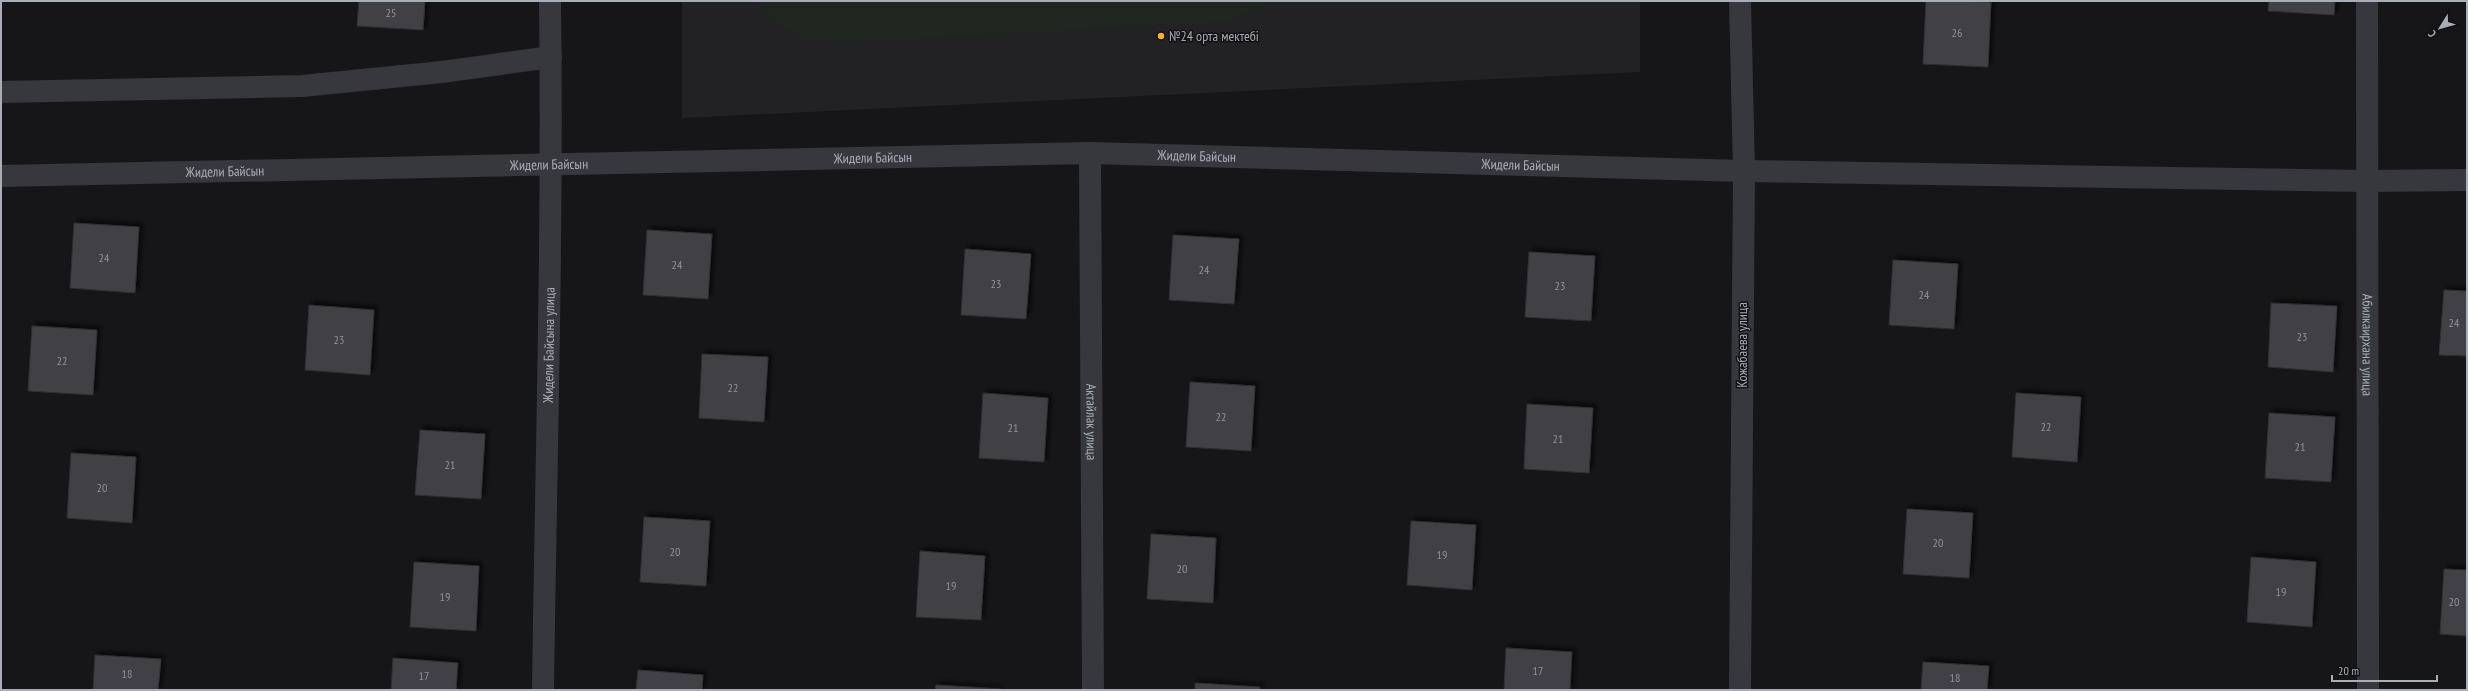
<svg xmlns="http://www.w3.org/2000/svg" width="2468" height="691" font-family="'PT Sans Narrow',sans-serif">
<defs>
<filter id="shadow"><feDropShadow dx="3.5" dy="-3.5" stdDeviation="2" flood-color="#0009"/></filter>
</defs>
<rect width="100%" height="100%" fill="#161618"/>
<path fill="#222225" d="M 682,1 L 1640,1 L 1640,72 L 682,118 Z"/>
<path fill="#1e261f" d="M 754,1 L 1272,1 L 1230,21 L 838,43 L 801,38 L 769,17 Z"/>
<g fill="#404145" stroke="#303034" filter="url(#shadow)">
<path d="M 359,1 L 425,1 L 423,30 L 357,26 Z"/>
<path d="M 1926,1 L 1991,2 L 1988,67 L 1923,64 Z"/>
<path d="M 2269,1 L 2335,1 L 2334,15 L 2268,11 Z"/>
<path d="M 74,223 L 139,227 L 135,293 L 70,288 Z"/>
<path d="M 647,230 L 712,234 L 708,299 L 643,295 Z"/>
<path d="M 1173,235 L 1239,239 L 1234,304 L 1169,300 Z"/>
<path d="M 965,249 L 1031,254 L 1026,319 L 961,315 Z"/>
<path d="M 1529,252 L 1595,256 L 1591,321 L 1525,317 Z"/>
<path d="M 1893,260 L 1958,264 L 1954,329 L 1889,325 Z"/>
<path d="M 2444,290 L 2467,291 L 2467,356 L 2439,355 Z"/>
<path d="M 2271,303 L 2337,306 L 2333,372 L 2268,367 Z"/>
<path d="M 309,305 L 374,310 L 370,375 L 305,370 Z"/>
<path d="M 32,326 L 97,330 L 93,395 L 28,391 Z"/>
<path d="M 702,354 L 768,357 L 764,422 L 699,418 Z"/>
<path d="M 1190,382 L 1255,386 L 1251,451 L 1186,447 Z"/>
<path d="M 983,393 L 1048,398 L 1044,462 L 979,458 Z"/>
<path d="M 2016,393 L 2081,397 L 2077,462 L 2012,457 Z"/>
<path d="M 1527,404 L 1593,408 L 1589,473 L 1524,469 Z"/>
<path d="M 2269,413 L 2335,417 L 2331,482 L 2265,478 Z"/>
<path d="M 420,430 L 485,434 L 481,499 L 415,495 Z"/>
<path d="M 71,453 L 136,457 L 132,523 L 67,518 Z"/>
<path d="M 1907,509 L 1973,513 L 1969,578 L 1903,574 Z"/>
<path d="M 644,517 L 710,521 L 706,586 L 640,582 Z"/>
<path d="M 1411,521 L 1476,525 L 1472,590 L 1407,585 Z"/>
<path d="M 1151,534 L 1216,538 L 1213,603 L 1147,599 Z"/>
<path d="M 920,551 L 985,556 L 981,620 L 916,617 Z"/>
<path d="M 2251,557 L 2316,562 L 2312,627 L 2247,622 Z"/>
<path d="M 414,562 L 479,566 L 476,631 L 410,627 Z"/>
<path d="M 2444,569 L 2467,570 L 2467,636 L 2440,634 Z"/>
<path d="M 1506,648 L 1572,652 L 1570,690 L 1504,690 Z"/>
<path d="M 95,655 L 161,659 L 158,690 L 93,690 Z"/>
<path d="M 393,658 L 458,663 L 456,690 L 391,690 Z"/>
<path d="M 1923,662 L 1989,666 L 1987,690 L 1921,690 Z"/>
<path d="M 638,670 L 703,675 L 702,690 L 636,690 Z"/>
<path d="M 1195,683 L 1260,687 L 1260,690 L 1195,690 Z"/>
<path d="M 936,685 L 1001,689 L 1001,690 L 935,690 Z"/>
</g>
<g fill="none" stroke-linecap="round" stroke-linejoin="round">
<g stroke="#37383d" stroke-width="22">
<path d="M 1740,1 L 1744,171 L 1740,690"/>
<path id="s1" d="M 2367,1 L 2368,690"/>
<path d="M 1,92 L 302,86 L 442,72 L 551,57"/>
<path id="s2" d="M 1090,153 L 1093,690"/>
<path id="s3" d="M 1,176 L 1090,153 L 1744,171 L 2366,181 L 2467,180"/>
<path id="s4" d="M 543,690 C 546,460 553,231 550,1"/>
</g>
</g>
<circle fill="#f2b134" stroke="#111113" stroke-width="1.5" cx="1161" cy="36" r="4"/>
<g text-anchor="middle" stroke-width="3" stroke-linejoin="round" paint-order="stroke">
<g font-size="12" fill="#8e929b">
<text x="391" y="17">25</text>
<text x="1957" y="37">26</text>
<text x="104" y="262">24</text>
<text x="677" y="269">24</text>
<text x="1204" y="274">24</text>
<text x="996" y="288">23</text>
<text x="1560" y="290">23</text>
<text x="1924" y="299">24</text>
<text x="2454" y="327">24</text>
<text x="2302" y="341">23</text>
<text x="339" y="344">23</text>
<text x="62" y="365">22</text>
<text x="733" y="392">22</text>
<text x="1221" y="421">22</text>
<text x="2046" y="431">22</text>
<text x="1013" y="432">21</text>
<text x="1558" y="443">21</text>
<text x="2300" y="451">21</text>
<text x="450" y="469">21</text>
<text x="102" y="492">20</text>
<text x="1938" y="547">20</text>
<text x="675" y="556">20</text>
<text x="1442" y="559">19</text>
<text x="1182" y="573">20</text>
<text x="951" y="590">19</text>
<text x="2281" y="596">19</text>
<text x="445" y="601">19</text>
<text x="2454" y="606">20</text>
<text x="1538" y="675">17</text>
<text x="127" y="678">18</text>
<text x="424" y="680">17</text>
<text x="1955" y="682">18</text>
</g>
<g font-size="14" fill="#a8adb8" stroke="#111113" text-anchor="start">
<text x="1169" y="41">№24 орта мектебі</text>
</g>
<g font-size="14" fill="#a8adb8" stroke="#111113">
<text dy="5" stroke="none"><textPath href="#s3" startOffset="1196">Жидели Байсын</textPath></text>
<text dy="5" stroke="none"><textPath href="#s3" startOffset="872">Жидели Байсын</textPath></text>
<text dy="5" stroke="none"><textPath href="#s3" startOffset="1520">Жидели Байсын</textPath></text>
<text dy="5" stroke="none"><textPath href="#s3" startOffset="548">Жидели Байсын</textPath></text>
<text dy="5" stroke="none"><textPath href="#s3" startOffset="224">Жидели Байсын</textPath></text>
<text dy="5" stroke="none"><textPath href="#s4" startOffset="345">Жидели Байсына улица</textPath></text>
<text transform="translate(1742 345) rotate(-90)" y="5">Кожабаева улица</text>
<text dy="5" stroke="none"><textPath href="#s1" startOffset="344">Абилкаирхана улица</textPath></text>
<text dy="5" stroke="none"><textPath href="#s2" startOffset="269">Актайлак улица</textPath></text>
</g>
</g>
<rect width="2468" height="691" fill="none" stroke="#a8adb8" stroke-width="4"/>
<g transform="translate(2440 28) rotate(233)" stroke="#111113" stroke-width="3" paint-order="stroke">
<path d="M0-3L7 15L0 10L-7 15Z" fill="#a8adb8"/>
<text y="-6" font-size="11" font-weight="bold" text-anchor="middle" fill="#a8adb8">С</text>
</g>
<path d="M2332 675v6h105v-6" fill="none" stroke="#a8adb8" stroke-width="2"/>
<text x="2338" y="675" font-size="12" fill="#a8adb8" stroke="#111113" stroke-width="3" paint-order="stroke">20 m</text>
</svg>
